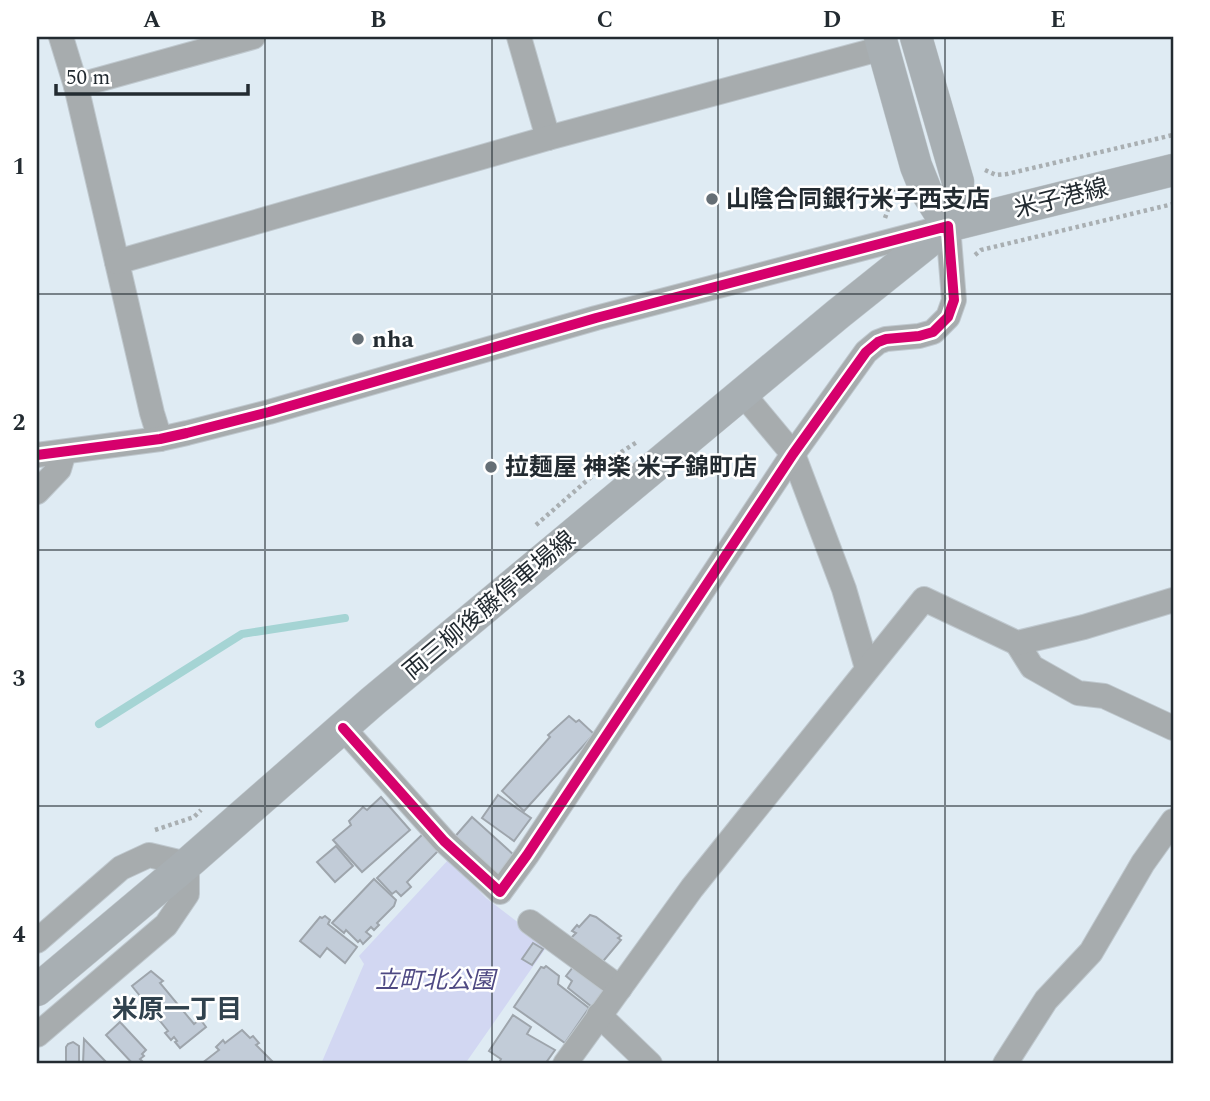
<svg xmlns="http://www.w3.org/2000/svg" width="1210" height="1101" font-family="Spectral,'Noto Sans JP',serif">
<rect width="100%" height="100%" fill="#dfebf3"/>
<path fill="#d2d7f2" d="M 449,859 L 486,898 L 548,945 L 465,1064 L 321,1064 L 364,964 L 359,956 Z"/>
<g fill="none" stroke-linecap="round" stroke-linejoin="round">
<path stroke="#a5d4d4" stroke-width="8" d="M 99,724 L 242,634 L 345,618"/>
</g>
<g fill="#c2ccd8" stroke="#9ea5ac" stroke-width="2">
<path d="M 569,716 L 576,722 L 579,720 L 594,734 L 524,811 L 502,791 L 550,737 L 548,735 Z"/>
<path d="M 498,795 L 531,818 L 514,841 L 482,818 Z"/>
<path d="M 381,797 L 410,830 L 362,872 L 333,840 L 351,825 L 349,821 L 363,807 L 367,810 Z"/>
<path d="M 472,817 L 515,856 L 494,880 L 452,840 Z"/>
<path d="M 424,833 L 440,849 L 407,882 L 411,887 L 401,896 L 396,891 L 392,894 L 377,878 Z"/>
<path d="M 336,846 L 353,866 L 335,882 L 317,862 Z"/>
<path d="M 374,879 L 396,900 L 394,906 L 377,923 L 379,925 L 374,930 L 371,927 L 366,932 L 371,936 L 363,944 L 360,940 L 358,942 L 346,930 L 344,933 L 332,923 Z"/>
<path d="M 590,915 L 596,917 L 621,936 L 618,938 L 621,940 L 599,966 L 568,941 L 576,933 L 572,931 L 577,925 L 579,927 Z"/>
<path d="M 325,916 L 330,920 L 328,924 L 357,947 L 345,963 L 327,948 L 320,957 L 300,941 L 320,917 L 322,918 Z"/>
<path d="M 533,943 L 543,949 L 532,965 L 522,959 Z"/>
<path d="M 577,962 L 607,986 L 592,1007 L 568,988 L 572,981 L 566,976 Z"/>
<path d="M 546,966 L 559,976 L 558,984 L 589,1008 L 565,1043 L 514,1007 L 541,967 L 544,968 Z"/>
<path d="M 151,971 L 163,981 L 160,983 L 194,1024 L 200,1019 L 206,1027 L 180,1048 L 175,1042 L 177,1041 L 174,1037 L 171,1040 L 165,1033 L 168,1031 L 132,986 Z"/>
<path d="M 513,1015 L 531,1027 L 527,1034 L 555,1050 L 545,1064 L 504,1064 L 500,1061 L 501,1059 L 489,1051 Z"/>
<path d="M 120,1022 L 146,1050 L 142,1054 L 144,1056 L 140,1059 L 142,1061 L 139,1064 L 133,1064 L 106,1035 Z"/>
<path d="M 242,1030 L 250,1038 L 253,1036 L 259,1043 L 256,1045 L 275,1064 L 201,1064 L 219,1050 L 216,1047 L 223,1040 L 225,1043 Z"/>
<path d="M 84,1039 L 108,1064 L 83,1064 Z"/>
<path d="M 73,1042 L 79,1046 L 79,1064 L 66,1064 L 66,1047 L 68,1044 Z"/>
</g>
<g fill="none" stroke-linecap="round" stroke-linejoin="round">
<g stroke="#bfc8ce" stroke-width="26">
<g id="minor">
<path d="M 61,37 L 76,86 L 152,413 L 160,439"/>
<path d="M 519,37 L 548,138"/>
<path d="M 76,86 L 253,37"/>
<path d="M 117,262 L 548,138 L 883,48"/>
<path d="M 743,394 L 793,454 L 844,589 L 867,668"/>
<path d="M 37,455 L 160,439 L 187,433 L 269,412 L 596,318 L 948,226 L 954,300 L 948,317 L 933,332 L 919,336 L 886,339 L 878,342 L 866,352 L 793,454 L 527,855 L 500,892 L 444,841 L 343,728"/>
<path d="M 37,492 L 59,469 L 64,452"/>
<path d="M 1017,643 L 1032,667 L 1078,693 L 1104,696 L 1173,728"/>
<path d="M 530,922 L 620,988"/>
<path d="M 37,941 L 121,868 L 149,855 L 187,864 L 187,894 L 166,925 L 37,1035"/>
<path d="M 599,1015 L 650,1064"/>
<path d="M 565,1064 L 692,888 L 924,599 L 1017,643 L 1084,627 L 1173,600"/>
<path d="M 1005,1064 L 1046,1000 L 1091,952 L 1143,863 L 1173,821"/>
</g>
</g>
<g stroke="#bfc8ce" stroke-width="33">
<g id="major">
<path d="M 880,37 L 916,166 L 926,191 L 948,226"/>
<path d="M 916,37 L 958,182 L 957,193 L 948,226"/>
<path d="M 37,990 L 187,864 L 373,701 L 838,314 L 948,226 L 1173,170"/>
</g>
</g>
<g stroke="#a9afb2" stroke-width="4.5" stroke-dasharray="3.5 3.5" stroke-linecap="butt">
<path d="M 985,170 L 996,175 L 1007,174 L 1173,135"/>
<path d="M 885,218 L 895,190"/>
<path d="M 975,255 L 981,250 L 1173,204"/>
<path d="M 536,525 L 615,456 L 637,442"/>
<path d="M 155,830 L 194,817 L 201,810"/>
</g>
<use href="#minor" stroke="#a7acae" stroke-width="24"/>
<use href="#major" stroke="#a8afb3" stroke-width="32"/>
<g stroke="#fff" stroke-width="15">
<path id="cycleway" d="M 37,455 L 160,439 L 187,433 L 269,412 L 596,318 L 948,226 L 954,300 L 948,317 L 933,332 L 919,336 L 886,339 L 878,342 L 866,352 L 793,454 L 527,855 L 500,892 L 444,841 L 343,728"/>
</g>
<use href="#cycleway" stroke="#d6006c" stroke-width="10"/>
</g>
<path fill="none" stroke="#232b31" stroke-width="2" stroke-opacity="0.55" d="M 265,37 L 265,1064M 492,37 L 492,1064M 718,37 L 718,1064M 945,37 L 945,1064M 37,294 L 1173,294M 37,550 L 1173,550M 37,806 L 1173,806"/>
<g fill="#656e75" stroke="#fff" stroke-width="2.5">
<circle cx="712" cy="199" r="7"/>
<circle cx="358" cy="339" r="7"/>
<circle cx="491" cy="467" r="7"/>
</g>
<g text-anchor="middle" stroke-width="5" stroke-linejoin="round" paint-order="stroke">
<g font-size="24" fill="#232b31" stroke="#fff">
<text transform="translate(1061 198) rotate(-14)" y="8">米子港線</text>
<text transform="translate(489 605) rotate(-40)" y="8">両三柳後藤停車場線</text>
</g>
<g font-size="24" font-weight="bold" fill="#232b31" stroke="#fff" text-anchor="start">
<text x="726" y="207">山陰合同銀行米子西支店</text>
<text x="372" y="347">nha</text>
<text x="505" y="475">拉麺屋 神楽 米子錦町店</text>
</g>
<g font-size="24" font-style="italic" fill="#4e4983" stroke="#fff">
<text x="435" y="988">立町北公園</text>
</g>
<g font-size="26" font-weight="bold" fill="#31424e" stroke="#fff">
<text x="177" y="1018">米原一丁目</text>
</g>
</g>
<rect width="1210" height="1101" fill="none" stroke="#ffffff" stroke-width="77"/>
<path d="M56 84v10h192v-10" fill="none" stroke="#232b31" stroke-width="3.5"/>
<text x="66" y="84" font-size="21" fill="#232b31" stroke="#ffffff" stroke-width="5" paint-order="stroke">50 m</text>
<rect x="38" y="38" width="1134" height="1024" fill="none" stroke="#232b31" stroke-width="2.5"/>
<g font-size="23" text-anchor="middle" font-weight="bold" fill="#232b31">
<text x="152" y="27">A</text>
<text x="378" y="27">B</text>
<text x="605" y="27">C</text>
<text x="832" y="27">D</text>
<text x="1058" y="27">E</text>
<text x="19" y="174">1</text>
<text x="19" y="430">2</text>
<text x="19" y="686">3</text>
<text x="19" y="942">4</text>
</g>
</svg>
